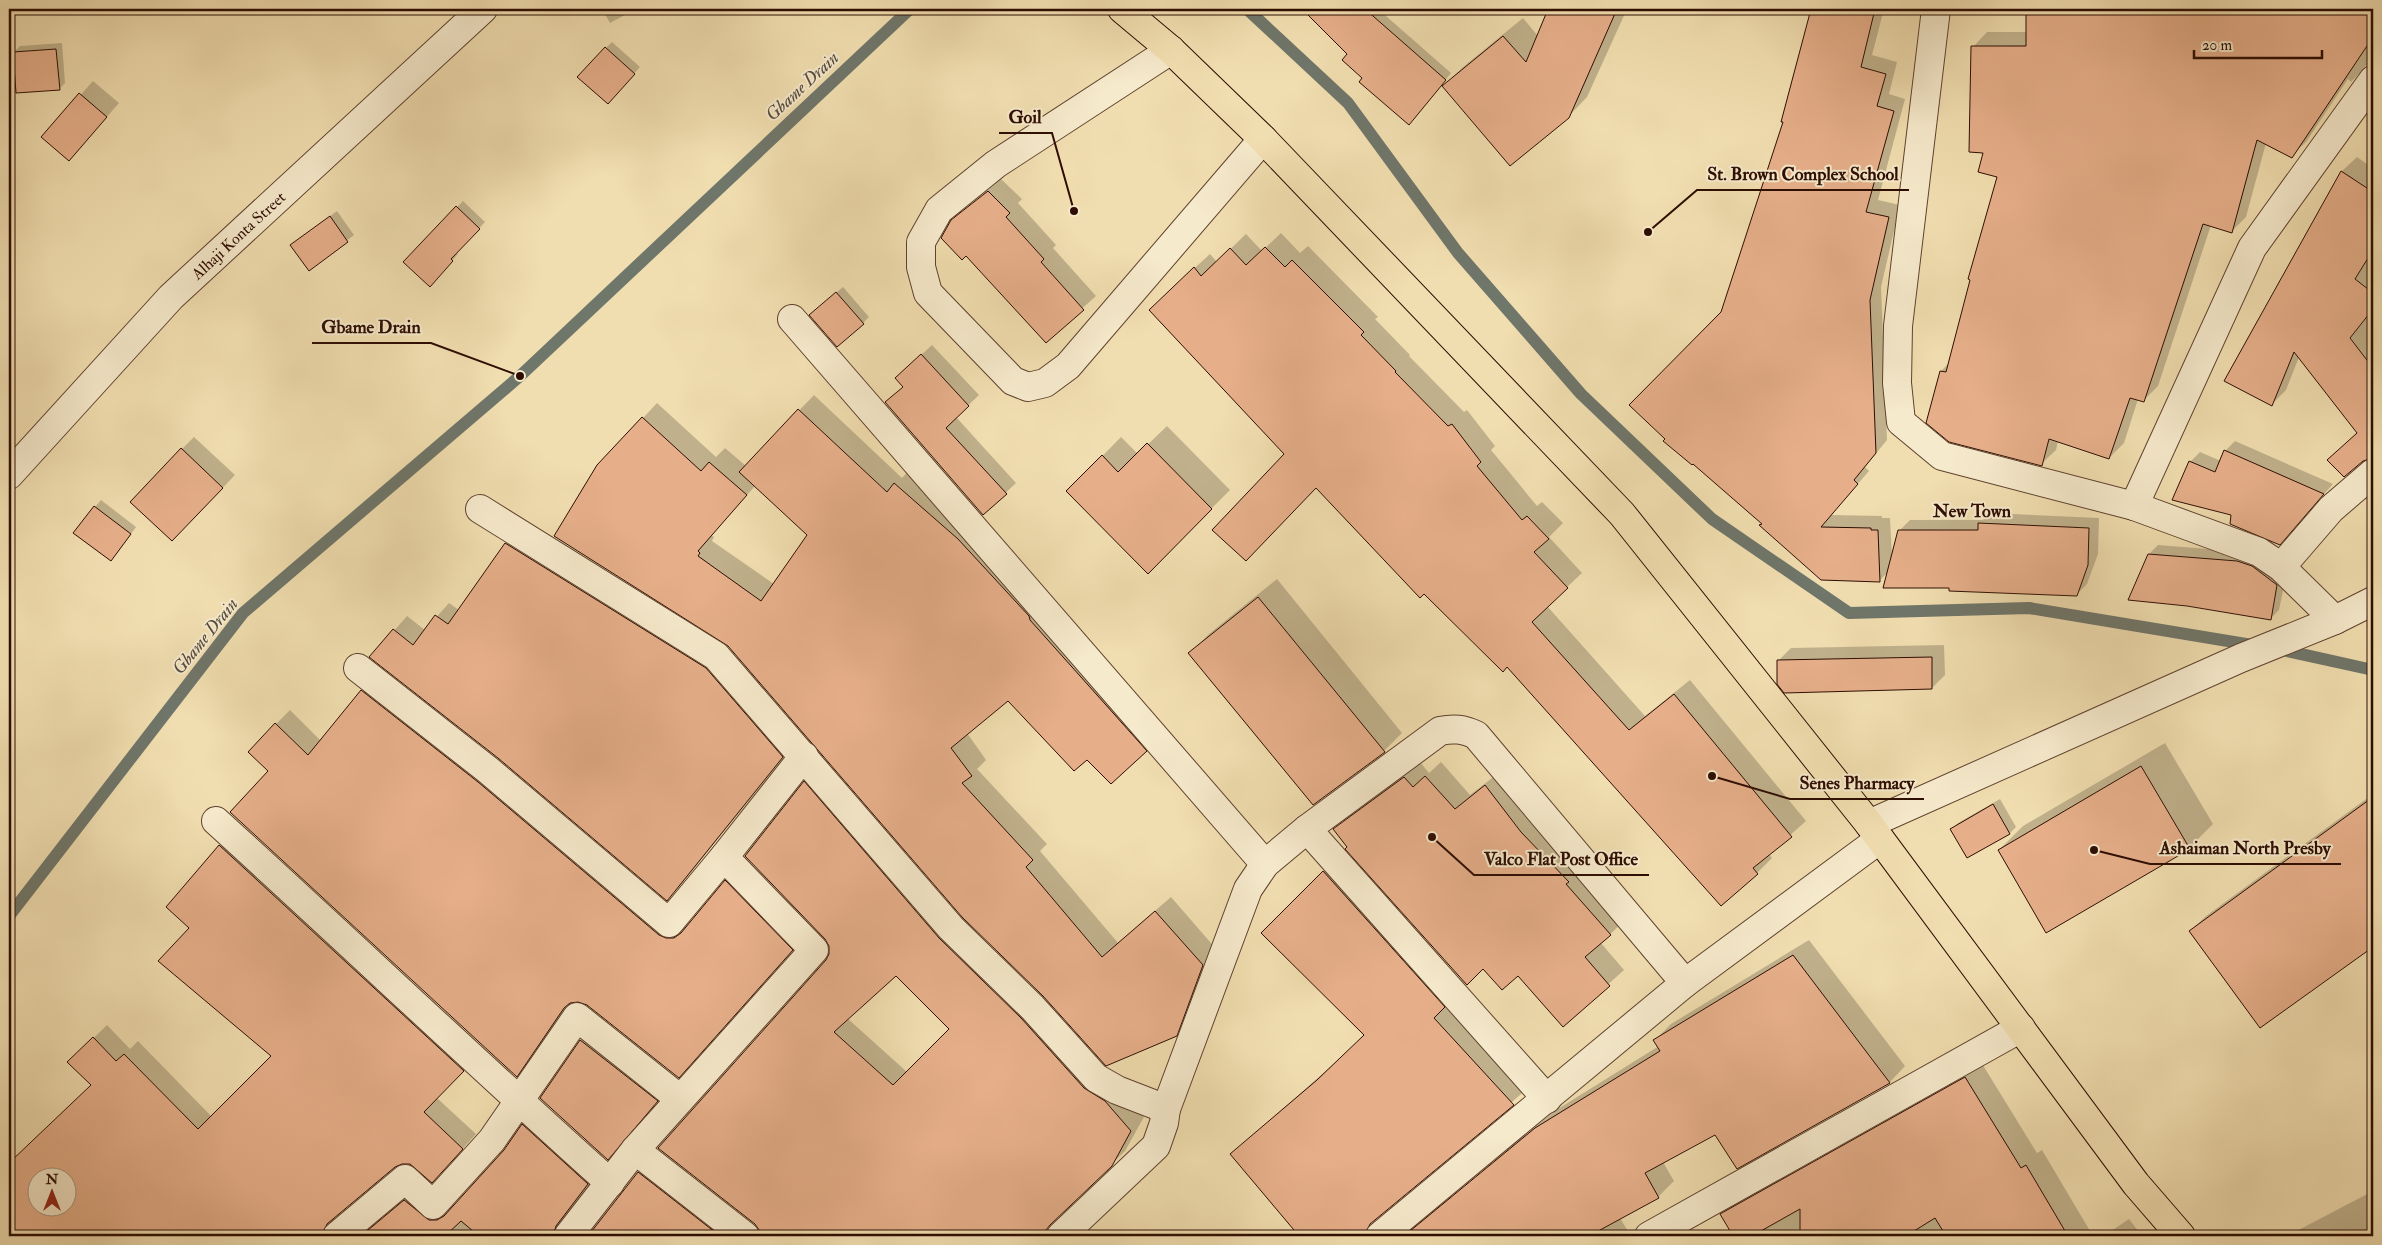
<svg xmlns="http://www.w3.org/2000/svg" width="2382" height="1245" font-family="'IM FELL Double Pica',serif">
<rect width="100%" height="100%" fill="#f1deb0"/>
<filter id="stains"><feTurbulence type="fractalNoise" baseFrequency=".004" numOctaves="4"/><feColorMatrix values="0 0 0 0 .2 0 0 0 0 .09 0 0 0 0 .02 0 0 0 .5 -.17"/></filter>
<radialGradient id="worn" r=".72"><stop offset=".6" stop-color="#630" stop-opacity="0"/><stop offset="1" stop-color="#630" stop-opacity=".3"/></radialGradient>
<g fill="#0003" fill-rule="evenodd">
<path d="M 602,9 L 636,9 L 610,23 Z"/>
<path d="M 1304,9 L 1378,9 L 1451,73 L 1415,117 L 1364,78 L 1349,54 Z"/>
<path d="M 1549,9 L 1627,9 L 1587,97 L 1568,117 L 1444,86 L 1463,67 L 1523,18 L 1538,36 Z"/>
<path d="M 1812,9 L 1884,9 L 1872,55 L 1897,62 L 1889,94 L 1905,99 L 1878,200 L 1900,205 L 1881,287 L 1887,440 L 1865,467 L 1869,471 L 1831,515 L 1882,516 L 1882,518 L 1890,518 L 1892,558 L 1900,530 L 1910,520 L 1983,520 L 1990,513 L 2099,518 L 2098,554 L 2087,584 L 2077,594 L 1950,586 L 1889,571 L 1880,580 L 1761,525 L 1763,523 L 1722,313 L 1784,121 L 1782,121 Z"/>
<path d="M 2027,9 L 2373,9 L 2373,63 L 2368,64 L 2351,82 L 2348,79 L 2306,142 L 2291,156 L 2266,143 L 2246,217 L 2232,231 L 2211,225 L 2158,386 L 2144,400 L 2138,399 L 2124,443 L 2109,458 L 2058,441 L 2056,450 L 2041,464 L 1941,371 L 1950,362 L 1998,176 L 1985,152 L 1973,47 L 1987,32 L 2027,32 Z"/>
<path d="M 612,42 L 640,67 L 614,96 L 606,48 Z"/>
<path d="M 62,43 L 65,83 L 59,89 L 14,52 L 20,46 Z"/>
<path d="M 93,81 L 119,103 L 69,160 L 43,137 Z"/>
<path d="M 2357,157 L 2373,168 L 2373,257 L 2369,264 L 2373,268 L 2373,457 L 2329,460 L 2358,432 L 2299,357 L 2286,390 L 2272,404 L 2226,381 L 2342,171 Z"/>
<path d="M 1001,179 L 1022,199 L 1018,203 L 1056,245 L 1053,248 L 1096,296 L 1046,341 L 952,221 Z"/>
<path d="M 463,201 L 485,222 L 456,253 L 458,254 L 436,279 L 405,262 Z"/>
<path d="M 337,211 L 354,235 L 309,269 L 291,245 Z"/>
<path d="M 1281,233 L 1300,253 L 1308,246 L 1378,317 L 1375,319 L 1410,355 L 1409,356 L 1464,412 L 1467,410 L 1495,446 L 1491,450 L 1537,506 L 1542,502 L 1563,523 L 1549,537 L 1582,573 L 1547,606 L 1645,716 L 1690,680 L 1806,821 L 1769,854 L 1772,858 L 1757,873 L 1722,904 L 1508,665 L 1286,454 L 1165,295 L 1210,254 L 1217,262 L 1246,234 L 1262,251 Z"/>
<path d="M 843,287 L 869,317 L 863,323 L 817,309 Z"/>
<path d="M 932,345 L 979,395 L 956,417 L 1016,483 L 983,514 L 897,392 L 904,386 L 907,368 Z"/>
<path d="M 814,395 L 902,478 L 910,469 L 1161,736 L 1146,750 L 1087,758 L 1008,699 L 967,733 L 986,760 L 977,769 L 1047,844 L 1040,851 L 1118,943 L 1171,897 L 1217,950 L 1191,1019 L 1176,1035 L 728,645 L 643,418 L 657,403 L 716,457 L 725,448 L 746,466 ZM 756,485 L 808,535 L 774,584 L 712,541 L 714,537 L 711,535 Z"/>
<path d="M 1167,426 L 1230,490 L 1148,572 L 1068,491 L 1121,437 L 1138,454 Z"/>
<path d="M 194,437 L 235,475 L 185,527 L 182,449 Z"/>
<path d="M 2235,441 L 2333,484 L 2289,533 L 2233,514 L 2190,462 L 2200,452 L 2221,461 L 2225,451 Z"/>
<path d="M 101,500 L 136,527 L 117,553 L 95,507 Z"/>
<path d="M 519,530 L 719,655 L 795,743 L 680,886 L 667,899 L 499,757 L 371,657 L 407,616 L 425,630 L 449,603 L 459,610 L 506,544 Z"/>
<path d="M 2158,545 L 2247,552 L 2286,576 L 2279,610 L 2270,619 L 2149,554 Z"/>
<path d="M 1277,579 L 1402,733 L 1384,751 L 1190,653 L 1209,634 Z"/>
<path d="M 1944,645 L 1945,675 L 1932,688 L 1778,661 L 1791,648 Z"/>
<path d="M 376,677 L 680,925 L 689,924 L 740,868 L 806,936 L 692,1062 L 579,1000 L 572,1001 L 530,1062 L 516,1075 L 270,771 L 276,724 L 290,710 L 321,741 Z"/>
<path d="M 2165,743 L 2213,824 L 2189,848 L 1999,850 L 2023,826 Z"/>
<path d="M 1420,762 L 1429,773 L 1441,762 L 1470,795 L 1501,771 L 1625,920 L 1601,943 L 1624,970 L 1563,1025 L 1518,974 L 1483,967 L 1349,847 L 1334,830 L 1349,815 Z"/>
<path d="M 818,769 L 1119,1088 L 1144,1117 L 1125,1151 L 1039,1236 L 762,1236 L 760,1229 L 827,961 L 830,954 L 805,782 ZM 896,974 L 951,1029 L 907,1072 L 847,1018 Z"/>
<path d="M 2373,794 L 2373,945 L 2261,1026 L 2190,931 L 2206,916 Z"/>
<path d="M 2000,799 L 2016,827 L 2010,833 L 1968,857 L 1952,829 L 1958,823 Z"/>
<path d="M 233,832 L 476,1056 L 437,1098 L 476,1134 L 446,1167 L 402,1162 L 394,1166 L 335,1216 L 335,1225 L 344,1236 L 9,1236 L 9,1165 L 92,1085 L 69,1062 L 107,1025 L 130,1049 L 138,1041 L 212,1117 L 273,1056 L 190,928 L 168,907 ZM 38,1178 L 68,1178 L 68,1208 L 38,1208 Z"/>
<path d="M 1340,855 L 1529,1087 L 1457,1150 L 1370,1202 L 1330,1236 L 1301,1236 L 1232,1154 L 1366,1035 L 1263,933 Z"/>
<path d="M 1809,940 L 1905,1066 L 1890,1082 L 1737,1167 L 1715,1134 L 1663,1162 L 1674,1181 L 1658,1197 L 1620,1218 L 1631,1236 L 1496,1236 L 1472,1182 L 1488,1166 L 1553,1112 L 1659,1046 L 1655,1040 L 1671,1024 Z"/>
<path d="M 2373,1023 L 2373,1040 L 2367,1029 Z"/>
<path d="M 592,1030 L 667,1090 L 618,1147 L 541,1098 L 581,1040 Z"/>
<path d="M 1981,1062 L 2037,1153 L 2042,1150 L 2093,1236 L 1734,1236 L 1722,1214 L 1738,1198 Z"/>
<path d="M 536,1112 L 601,1170 L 569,1212 L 566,1219 L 575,1236 L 359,1236 L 419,1187 L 443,1207 L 452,1207 L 457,1204 L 505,1151 L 523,1125 Z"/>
<path d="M 652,1159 L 753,1236 L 589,1236 L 639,1173 Z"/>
<path d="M 2373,1191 L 2373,1236 L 2287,1236 Z"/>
<path d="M 1452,1195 L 1460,1236 L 1395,1236 L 1407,1232 Z"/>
<path d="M 2129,1219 L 2142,1236 L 2104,1236 Z"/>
</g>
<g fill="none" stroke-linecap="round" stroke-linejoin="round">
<g stroke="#6f766a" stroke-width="12">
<path d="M 1247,9 L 1348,103 L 1458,253 L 1581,394 L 1712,519 L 1849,613 L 2029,608 L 2258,646"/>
<path d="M 2278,649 L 2373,670"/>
<path d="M 9,916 L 243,613 L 520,376 L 910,9"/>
</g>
</g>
<g fill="#e6af8a" stroke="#2d0d02" fill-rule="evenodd">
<path d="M 1302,9 L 1365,9 L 1446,80 L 1409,125 L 1359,82 L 1362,78 L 1342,60 L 1347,54 Z"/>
<path d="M 1548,9 L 1617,9 L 1569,118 L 1510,166 L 1442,86 L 1503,36 L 1526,62 Z"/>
<path d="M 1811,9 L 1875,9 L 1861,67 L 1886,74 L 1877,106 L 1894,111 L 1866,212 L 1889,217 L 1870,300 L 1876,453 L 1854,480 L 1858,484 L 1821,527 L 1871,528 L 1871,530 L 1878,530 L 1880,582 L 1821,580 L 1759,525 L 1762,524 L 1693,464 L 1692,465 L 1663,441 L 1665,439 L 1629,405 L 1721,312 L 1783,122 L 1781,122 Z"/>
<path d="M 2026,9 L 2373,9 L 2373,37 L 2292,158 L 2257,140 L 2232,233 L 2203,224 L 2144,402 L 2130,398 L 2109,459 L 2049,439 L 2042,466 L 1949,442 L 1926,423 L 1940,371 L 1946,372 L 1970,280 L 1968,279 L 1997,177 L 1978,172 L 1983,153 L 1969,152 L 1971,46 L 2026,46 Z"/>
<path d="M 605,47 L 635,74 L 608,104 L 577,77 Z"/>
<path d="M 56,49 L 60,90 L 16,93 L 13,52 Z"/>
<path d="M 79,93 L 107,117 L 69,161 L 41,137 Z"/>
<path d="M 2341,171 L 2373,192 L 2373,250 L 2355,279 L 2373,293 L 2373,309 L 2350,338 L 2373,368 L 2373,458 L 2363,461 L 2344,477 L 2327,460 L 2357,433 L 2294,352 L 2272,406 L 2224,381 Z"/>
<path d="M 988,191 L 1010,213 L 1006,217 L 1044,259 L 1041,262 L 1084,310 L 1046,343 L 966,256 L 962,260 L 941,238 L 951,220 Z"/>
<path d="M 456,206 L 480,229 L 451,259 L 453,261 L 430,287 L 403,262 Z"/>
<path d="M 330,216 L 348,242 L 309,271 L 290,245 Z"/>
<path d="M 1265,247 L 1285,267 L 1292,260 L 1364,332 L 1361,335 L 1396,371 L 1395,372 L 1448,426 L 1452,424 L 1481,462 L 1477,466 L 1522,520 L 1527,516 L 1549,539 L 1534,552 L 1568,588 L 1532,622 L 1629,730 L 1674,694 L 1792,837 L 1753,868 L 1758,874 L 1721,906 L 1507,667 L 1503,672 L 1424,594 L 1420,598 L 1316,488 L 1246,561 L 1212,530 L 1284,454 L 1149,310 L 1194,267 L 1201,276 L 1230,248 L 1246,265 Z"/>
<path d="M 836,292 L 864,324 L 837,347 L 809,315 Z"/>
<path d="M 921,354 L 969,406 L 946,428 L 1007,494 L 983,515 L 885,402 L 903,387 L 895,378 Z"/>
<path d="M 798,409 L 887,492 L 894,483 L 958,539 L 1029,616 L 1030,620 L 1147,751 L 1111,784 L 1087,760 L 1074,771 L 1008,701 L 951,748 L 972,776 L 962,783 L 1033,860 L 1026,867 L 1102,957 L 1155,911 L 1203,965 L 1177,1036 L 1106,1066 L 1043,996 L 962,917 L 728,646 L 554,536 L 597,465 L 642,417 L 701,471 L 709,462 L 747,495 L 698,551 L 700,553 L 698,556 L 761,601 L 807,535 L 739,472 Z"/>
<path d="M 1147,443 L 1212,509 L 1148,574 L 1066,491 L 1102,455 L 1118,472 Z"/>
<path d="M 181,448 L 223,488 L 172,541 L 130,502 Z"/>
<path d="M 2224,450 L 2324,494 L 2280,545 L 2230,524 L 2231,515 L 2172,500 L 2189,461 L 2215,472 Z"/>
<path d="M 94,506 L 131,534 L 111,561 L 73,533 Z"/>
<path d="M 1978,523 L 2089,528 L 2088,565 L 2077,596 L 1949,591 L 1949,588 L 1883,588 L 1898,530 L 1978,530 Z"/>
<path d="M 505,543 L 706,668 L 783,757 L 667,901 L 498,758 L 369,657 L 393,629 L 413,645 L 435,615 L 448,624 Z"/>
<path d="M 2148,554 L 2237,561 L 2252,566 L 2277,585 L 2271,620 L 2187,606 L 2128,600 Z"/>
<path d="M 1258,597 L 1385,752 L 1313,805 L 1188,653 Z"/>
<path d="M 1932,657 L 1932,689 L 1784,693 L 1777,684 L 1777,660 Z"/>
<path d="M 361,690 L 478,782 L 659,935 L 666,938 L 674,938 L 681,933 L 725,880 L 793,950 L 679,1078 L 587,1005 L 578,1002 L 570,1003 L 564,1008 L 517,1077 L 230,812 L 268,771 L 248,752 L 275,723 L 308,755 Z"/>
<path d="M 2141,766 L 2190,849 L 2046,933 L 1998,850 Z"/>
<path d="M 1425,776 L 1455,809 L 1485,785 L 1521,832 L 1569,882 L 1566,884 L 1611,935 L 1585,957 L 1610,986 L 1563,1027 L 1518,976 L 1502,990 L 1483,969 L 1467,985 L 1345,849 L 1347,847 L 1333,829 L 1404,777 L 1413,787 Z"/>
<path d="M 804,781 L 939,938 L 1021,1018 L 1084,1088 L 1105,1101 L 1131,1131 L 1112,1166 L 1050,1225 L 1041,1236 L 760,1236 L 759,1230 L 755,1224 L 658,1148 L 826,960 L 829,954 L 829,946 L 825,939 L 745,856 ZM 896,976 L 949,1029 L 893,1085 L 834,1032 Z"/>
<path d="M 2373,797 L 2373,947 L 2260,1028 L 2189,931 Z"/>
<path d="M 1993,804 L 2010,834 L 1967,858 L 1950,829 Z"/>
<path d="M 219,845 L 464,1071 L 424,1112 L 463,1149 L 432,1183 L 410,1164 L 402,1164 L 395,1167 L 327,1224 L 322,1236 L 9,1236 L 9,1163 L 91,1085 L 67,1062 L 93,1037 L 116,1061 L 124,1054 L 198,1129 L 271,1056 L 158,961 L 189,928 L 166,907 ZM 38,1178 L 68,1178 L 68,1208 L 38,1208 Z"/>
<path d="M 1323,871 L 1445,1007 L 1434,1018 L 1514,1105 L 1370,1224 L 1365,1236 L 1299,1236 L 1230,1154 L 1317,1080 L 1364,1035 L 1261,933 Z"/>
<path d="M 1793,955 L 1890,1083 L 1737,1169 L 1715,1135 L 1645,1173 L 1659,1198 L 1589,1236 L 1404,1236 L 1535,1128 L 1660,1051 L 1653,1040 Z"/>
<path d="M 580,1040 L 658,1101 L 608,1160 L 540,1098 Z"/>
<path d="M 1965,1077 L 2021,1168 L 2026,1165 L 2068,1236 L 1946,1236 L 1935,1218 L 1906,1236 L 1800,1236 L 1800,1209 L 1752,1236 L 1733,1236 L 1720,1214 Z"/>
<path d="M 522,1124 L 588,1184 L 556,1226 L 553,1236 L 479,1236 L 461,1221 L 445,1236 L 361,1236 L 404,1200 L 429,1220 L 437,1220 L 444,1216 L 504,1150 Z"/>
<path d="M 638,1172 L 720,1236 L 588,1236 Z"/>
</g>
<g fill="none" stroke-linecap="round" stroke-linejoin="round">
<g stroke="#5e412e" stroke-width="30">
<g id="minor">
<path d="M 1936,9 L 1898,326 L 1897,383 L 1901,422 L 1942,456 L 2134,506 L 2259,552 L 2281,567 L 2335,620"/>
<path d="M 1171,50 L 996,164 L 939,210 L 921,242 L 921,267 L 928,293 L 1013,381 L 1028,387 L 1045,383 L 1068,366 L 1263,139"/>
<path d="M 792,319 L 1265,864"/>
<path id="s1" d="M 9,475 L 171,297 L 483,9"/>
<path d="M 2134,506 L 2252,248 L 2373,80"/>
<path d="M 480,509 L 716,656 L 951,928 L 1032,1007 L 1096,1078 L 1117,1090 L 1166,1109"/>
<path d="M 2281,567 L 2331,509 L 2373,473"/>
<path d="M 358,668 L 488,770 L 669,923 L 724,857"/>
<path d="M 216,821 C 348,941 477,1064 610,1183"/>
<path d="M 1869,824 L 2241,658 L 2335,620 L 2373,601"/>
<path d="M 1307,829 L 1547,1099"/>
<path d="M 635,1150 L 745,1236"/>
<path d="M 337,1236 L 405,1179 L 433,1205 L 492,1140 L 577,1017 L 680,1099"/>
<path d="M 568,1236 L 635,1150 L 814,950 L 724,857 L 804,756"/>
<path d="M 1061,1236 L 1156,1146 L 1164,1123 L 1166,1109 L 1248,889 L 1265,864 L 1307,829 L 1440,731 C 1454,728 1463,729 1476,735 L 1685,983"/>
<path d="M 1380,1236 L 1685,983 L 1880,839"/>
<path d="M 1649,1236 L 2021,1028"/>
</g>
</g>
<g stroke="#2d0d02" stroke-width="30">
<path id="major" d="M 1122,9 L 1171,50 L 1263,139 L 1622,514 L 1869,824 L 2136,1184 L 2181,1236"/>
</g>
<use href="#minor" stroke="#f6eacc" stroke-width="28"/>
<use href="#major" stroke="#f1deb0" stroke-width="28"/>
</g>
<g text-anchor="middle" stroke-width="4" stroke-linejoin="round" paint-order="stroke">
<g font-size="16" fill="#2d0d02" stroke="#f6eacc">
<text dy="6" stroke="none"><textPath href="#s1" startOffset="332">Alhaji Konta Street</textPath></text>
</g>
<g font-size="18" font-style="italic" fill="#544a3f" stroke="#f6eacc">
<text transform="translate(802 86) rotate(-43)" y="6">Gbame Drain</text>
<text transform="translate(205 636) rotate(-51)" y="6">Gbame Drain</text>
</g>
<g font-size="18" font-weight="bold" fill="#2d0d02" stroke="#f6eacc">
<text x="1972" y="517">New Town</text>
</g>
</g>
<path fill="none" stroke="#2d0d02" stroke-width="2" d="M1074 211L1052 133H999M1648 232L1697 190H1909M520 376L431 343H312M1712 776L1790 799H1924M2094 850L2150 864H2341M1432 837L1474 875H1649"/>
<g fill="#2d0d02" stroke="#f6eacc" stroke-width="2">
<circle cx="1074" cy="211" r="5"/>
<circle cx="1648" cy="232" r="5"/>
<circle cx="520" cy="376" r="5"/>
<circle cx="1712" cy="776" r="5"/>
<circle cx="2094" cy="850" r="5"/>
<circle cx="1432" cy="837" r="5"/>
</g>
<g font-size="18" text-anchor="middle" font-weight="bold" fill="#2d0d02" stroke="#f6eacc" stroke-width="4" stroke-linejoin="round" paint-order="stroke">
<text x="1025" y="123">Goil</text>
<text x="1803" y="180">St. Brown Complex School</text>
<text x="371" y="333">Gbame Drain</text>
<text x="1857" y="789">Senes Pharmacy</text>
<text x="2245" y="854">Ashaiman North Presby</text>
<text x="1561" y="865">Valco Flat Post Office</text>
</g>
<rect width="2382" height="1245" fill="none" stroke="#f1deb0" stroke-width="30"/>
<rect x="10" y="10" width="2362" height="1225" fill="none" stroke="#2d0d02" stroke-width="2.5"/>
<rect x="15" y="15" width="2352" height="1215" fill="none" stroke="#2d0d02"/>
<g transform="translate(52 1192)"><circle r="24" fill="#f6eacc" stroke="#a6927b"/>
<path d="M0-4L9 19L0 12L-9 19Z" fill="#8f2418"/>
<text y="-8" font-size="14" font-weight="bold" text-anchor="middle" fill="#2d0d02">N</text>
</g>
<path d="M2194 50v8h128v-8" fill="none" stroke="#2d0d02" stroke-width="2.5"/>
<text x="2202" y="50" font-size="15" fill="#2d0d02" stroke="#f6eacc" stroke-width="4" paint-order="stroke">20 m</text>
<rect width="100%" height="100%" filter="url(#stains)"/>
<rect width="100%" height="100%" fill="url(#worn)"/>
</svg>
